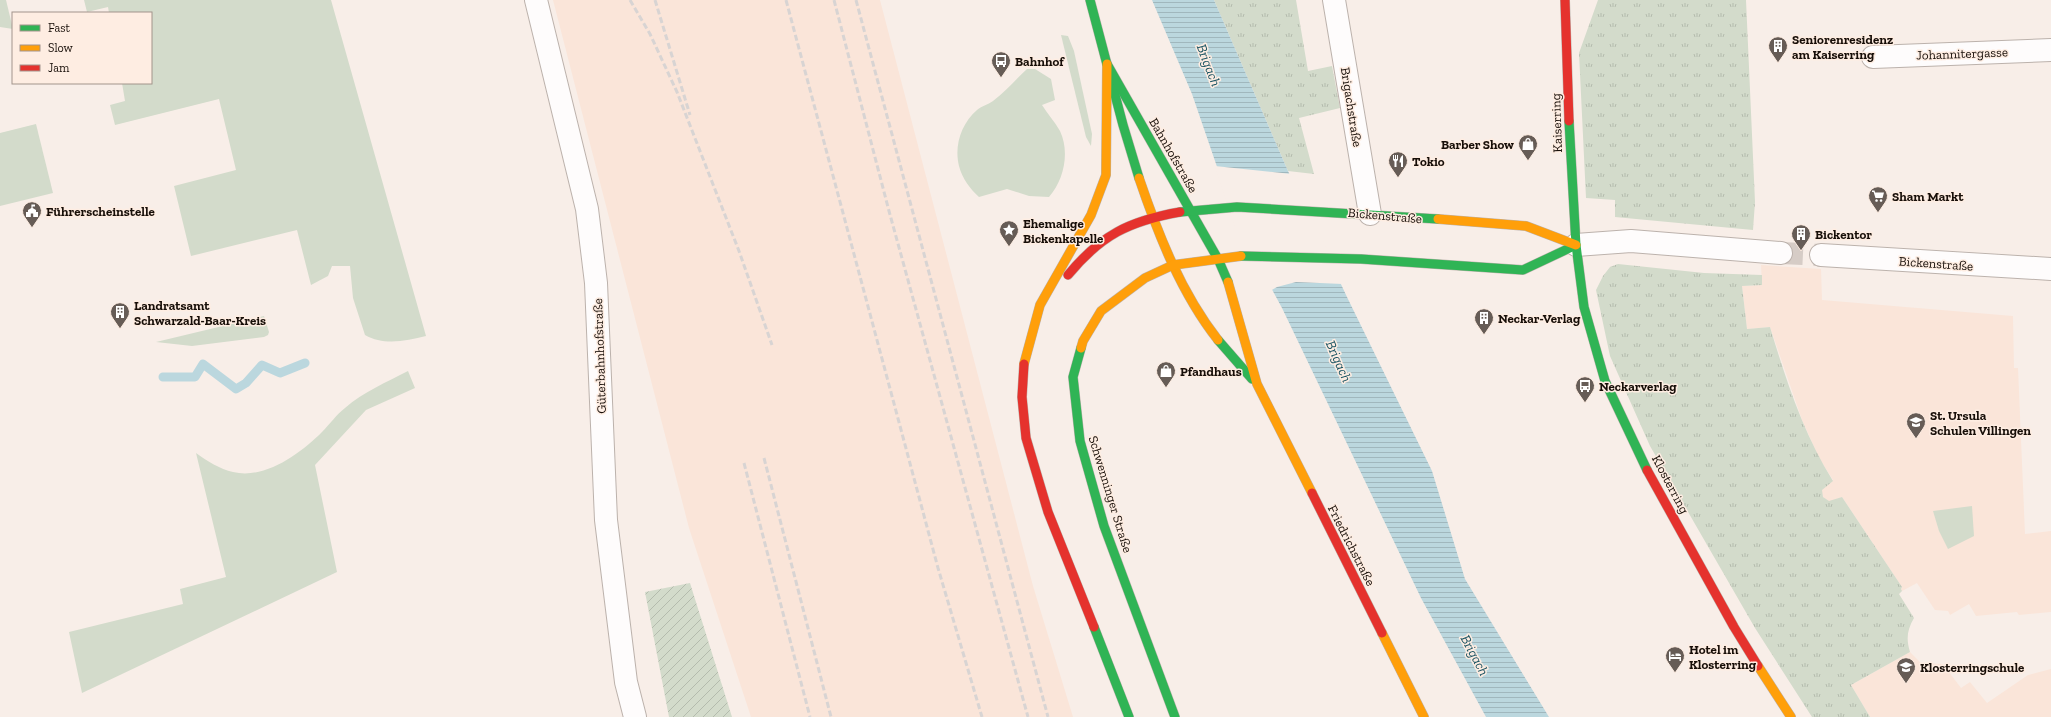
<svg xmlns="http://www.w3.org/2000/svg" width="2051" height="717" font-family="'Zilla Slab',serif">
<defs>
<pattern id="park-tufts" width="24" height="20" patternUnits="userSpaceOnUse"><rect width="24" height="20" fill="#d3dbcb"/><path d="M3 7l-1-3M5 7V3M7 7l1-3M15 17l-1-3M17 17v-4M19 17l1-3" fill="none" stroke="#b4bbad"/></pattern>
<pattern id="garden-furrows" width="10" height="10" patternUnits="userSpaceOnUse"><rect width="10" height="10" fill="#d3dbcb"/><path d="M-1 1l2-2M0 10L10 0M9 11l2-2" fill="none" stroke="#b4bbad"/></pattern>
<pattern id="water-rules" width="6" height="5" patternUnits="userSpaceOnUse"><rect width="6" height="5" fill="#bbd7de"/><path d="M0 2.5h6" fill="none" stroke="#a0b7bd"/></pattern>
</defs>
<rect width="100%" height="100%" fill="#f8eee8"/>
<g fill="#fae5d9">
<path d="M 553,0 L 880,0 L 1033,586 L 1073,717 L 751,717 L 689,528 Z"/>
<path d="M 1761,265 L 1821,269 L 1822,300 L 2013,316 L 2014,368 L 2018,368 L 2025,534 L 2051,531 L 2051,612 L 2019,615 L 2017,612 L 1976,616 L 1969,604 L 1950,615 L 1948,611 L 1935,610 L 1917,583 L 1902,591 L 1901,589 L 1902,587 L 1842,497 L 1829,502 L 1823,497 L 1821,490 L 1833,480 L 1819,458 L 1802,420 L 1770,327 L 1747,329 L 1742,286 L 1762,285 Z"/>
<path d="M 1910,652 L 1921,663 L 1943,664 L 1961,688 L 1970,682 L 1987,703 L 2028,675 L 2051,669 L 2051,717 L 1870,717 L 1851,685 Z"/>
</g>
<g fill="#d3dbcb">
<path d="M 0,0 L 6,0 L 13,29 L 0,27 Z"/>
<path d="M 84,0 L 331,0 L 426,336 C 406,341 384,346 365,335 L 353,298 L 350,266 L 332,266 L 328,276 L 311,285 L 297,230 L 191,256 L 174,186 L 236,170 L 219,99 L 115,125 L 110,105 L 125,101 L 122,83 L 151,83 L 151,13 L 109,13 L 108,7 L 87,12 Z"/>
<path d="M 1061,35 L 1068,36 L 1074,51 L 1092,134 L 1091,146 L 1086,137 Z"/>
<path d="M 1027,69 L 1035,69 L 1051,79 L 1055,100 L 1042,105 C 1047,113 1055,122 1060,131 C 1070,152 1064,180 1049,197 L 1029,196 L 1007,189 L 979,197 C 970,189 962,178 959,166 C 954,146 961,124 977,110 C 981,106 988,105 993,101 C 1005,92 1016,79 1027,69 Z"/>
<path d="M 36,124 L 53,193 L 0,206 L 0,133 Z"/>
<path d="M 264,316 L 269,332 L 268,335 L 264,337 L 192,346 L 156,342 Z"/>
<path d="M 408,371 L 415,388 L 366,410 L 315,465 L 337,572 L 82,693 L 69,632 L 183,604 L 180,589 L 226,577 L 196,453 C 207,461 220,469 233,472 C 265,480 301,453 322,432 C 330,424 336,415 345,408 C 363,392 387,382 408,371 Z"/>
<path d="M 1972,506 L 1974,536 L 1948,549 L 1939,531 L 1933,511 Z"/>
</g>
<g fill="url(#park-tufts)">
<path d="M 1214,0 L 1296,0 L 1308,71 L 1332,66 L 1340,108 L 1299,118 L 1314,174 L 1288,171 Z"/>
<path d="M 1598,0 L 1746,0 L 1755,202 L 1753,230 L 1615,217 L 1615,200 L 1586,198 L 1579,53 Z"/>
<path d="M 1618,264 L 1704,273 L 1762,275 L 1762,285 L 1742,286 L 1747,329 L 1770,327 C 1786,380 1803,433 1833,481 L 1822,490 L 1823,497 L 1829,501 L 1842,497 L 1902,587 L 1901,589 L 1902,591 L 1899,594 L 1914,618 C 1907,630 1906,639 1910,652 L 1851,685 L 1870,717 L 1812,717 L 1755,628 L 1650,446 L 1610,356 L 1596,290 L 1603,276 L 1610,267 Z"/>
</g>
<path fill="url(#garden-furrows)" d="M 690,583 L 732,717 L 669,717 L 645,592 Z"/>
<path fill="url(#water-rules)" d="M 1152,0 L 1214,0 L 1288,171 L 1347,297 L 1432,471 L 1465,579 L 1549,717 L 1486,717 L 1421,598 L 1282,308 L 1237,225 L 1192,94 Z"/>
<path fill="#f8eee8" d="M 1215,166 L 1292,174 L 1343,284 L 1296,282 L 1277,287 L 1270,291 L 1235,226 Z"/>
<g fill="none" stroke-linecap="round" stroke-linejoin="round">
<path stroke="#bbd7de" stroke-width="9" d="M 163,377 L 195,377 L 203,364 L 236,389 L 246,383 L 262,365 L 280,373 L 305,363"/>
<path stroke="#d6ccc6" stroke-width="22" stroke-dasharray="22 11" stroke-linecap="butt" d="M 1781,253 L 1821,255"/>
<g stroke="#bcb2ac" stroke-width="24">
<g id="street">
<path d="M 536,0 L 587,209 L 596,283 L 606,520 L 626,682 L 635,717"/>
<path d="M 1334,0 L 1370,214"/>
<path d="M 1873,57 L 2051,50"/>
<path d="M 1576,245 L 1631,241 L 1781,253"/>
<path d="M 1821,255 L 2051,269"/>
</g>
</g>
<g stroke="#bcb2ac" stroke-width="10">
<g id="fast">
<path d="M 1090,0 L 1123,125 L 1139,178"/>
<path d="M 1107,64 L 1218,259 L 1228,282"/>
<path d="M 1569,121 L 1576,245 L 1584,307 L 1605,381 L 1647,470"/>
<path d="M 1180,212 L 1237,207 L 1438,219"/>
<path d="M 1241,256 L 1361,259 L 1523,270 L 1576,245"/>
<path d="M 1218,340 L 1252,379"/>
<path d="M 1081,348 L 1073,377 L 1080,441 L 1104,526 L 1175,717"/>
<path d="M 1094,627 L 1129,717"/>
</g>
</g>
<g stroke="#bcb2ac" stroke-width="10">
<g id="slow">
<path d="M 1139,178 C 1158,234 1181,293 1218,340"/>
<path d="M 1438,219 L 1526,226 L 1576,245"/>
<path d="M 1228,282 L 1257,384 L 1312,493"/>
<path d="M 1081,348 L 1083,341 L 1101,311 L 1145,278 L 1173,265 L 1241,256"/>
<path d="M 1024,364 L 1040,305 L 1091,215 L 1106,175 L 1107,64"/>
<path d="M 1382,633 L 1424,717"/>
<path d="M 1758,666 L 1791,717"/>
</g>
</g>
<g stroke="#bcb2ac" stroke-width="10">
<g id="jam">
<path d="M 1565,0 L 1569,121"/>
<path d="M 1068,275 C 1101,235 1129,221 1180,212"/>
<path d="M 1024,364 L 1022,397 L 1026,438 L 1048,512 L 1094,627"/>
<path d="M 1647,470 L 1734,627 L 1758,666"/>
<path d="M 1312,493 L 1382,633"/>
</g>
</g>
<use href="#street" stroke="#fefcfc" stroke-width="22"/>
<use href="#fast" stroke="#30b455" stroke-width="9"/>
<use href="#slow" stroke="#ff9f0a" stroke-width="9"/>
<use href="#jam" stroke="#e5322d" stroke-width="9"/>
<g stroke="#d8d4d3" stroke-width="3" stroke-dasharray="6 3" stroke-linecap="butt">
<path d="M 630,0 L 650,34 L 677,92 L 739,251 L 772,345"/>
<path d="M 655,0 L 690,115"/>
<path d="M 786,0 L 938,568 L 982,717"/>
<path d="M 834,0 L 889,211 L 1028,717"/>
<path d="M 856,0 L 1048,717"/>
<path d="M 764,458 L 831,717"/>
<path d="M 744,463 L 810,717"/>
</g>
</g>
<defs>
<g id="building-pin" transform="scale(1)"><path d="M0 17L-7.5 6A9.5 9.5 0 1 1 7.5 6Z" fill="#665c56" stroke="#feede2"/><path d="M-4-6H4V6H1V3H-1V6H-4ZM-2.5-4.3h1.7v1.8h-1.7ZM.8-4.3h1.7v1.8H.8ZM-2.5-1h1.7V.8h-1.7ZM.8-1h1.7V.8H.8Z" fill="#fff"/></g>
<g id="bus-pin" transform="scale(1)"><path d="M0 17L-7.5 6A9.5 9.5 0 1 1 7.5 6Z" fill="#665c56" stroke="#feede2"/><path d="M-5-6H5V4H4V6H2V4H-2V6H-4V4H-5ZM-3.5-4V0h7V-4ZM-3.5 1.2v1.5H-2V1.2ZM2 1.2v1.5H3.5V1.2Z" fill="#fff"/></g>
<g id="shop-pin" transform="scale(1)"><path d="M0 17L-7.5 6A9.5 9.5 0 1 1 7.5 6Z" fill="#665c56" stroke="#feede2"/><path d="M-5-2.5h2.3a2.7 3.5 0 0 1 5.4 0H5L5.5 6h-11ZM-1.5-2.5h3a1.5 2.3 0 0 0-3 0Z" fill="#fff"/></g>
<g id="restaurant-pin" transform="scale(1)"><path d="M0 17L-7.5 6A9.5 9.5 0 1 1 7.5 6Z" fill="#665c56" stroke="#feede2"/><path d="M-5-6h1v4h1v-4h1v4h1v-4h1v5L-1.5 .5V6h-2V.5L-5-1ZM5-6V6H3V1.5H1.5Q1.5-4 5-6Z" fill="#fff"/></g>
<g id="supermarket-pin" transform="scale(1)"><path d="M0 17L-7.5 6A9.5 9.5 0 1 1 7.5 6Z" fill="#665c56" stroke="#feede2"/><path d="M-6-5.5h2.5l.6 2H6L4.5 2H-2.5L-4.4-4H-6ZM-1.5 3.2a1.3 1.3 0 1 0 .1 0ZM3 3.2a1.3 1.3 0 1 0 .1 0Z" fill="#fff"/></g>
<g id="civic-pin" transform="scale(1)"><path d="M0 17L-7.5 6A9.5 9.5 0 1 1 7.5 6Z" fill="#665c56" stroke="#feede2"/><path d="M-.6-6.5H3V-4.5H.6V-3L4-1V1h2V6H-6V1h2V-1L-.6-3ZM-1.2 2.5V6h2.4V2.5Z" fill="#fff"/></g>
<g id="sight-pin" transform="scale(1)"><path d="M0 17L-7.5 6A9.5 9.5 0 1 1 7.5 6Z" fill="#665c56" stroke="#feede2"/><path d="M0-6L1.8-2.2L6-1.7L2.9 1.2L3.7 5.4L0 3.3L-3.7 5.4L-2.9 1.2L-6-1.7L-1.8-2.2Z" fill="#fff"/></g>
<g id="school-pin" transform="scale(1)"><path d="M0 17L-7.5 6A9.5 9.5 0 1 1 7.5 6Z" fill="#665c56" stroke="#feede2"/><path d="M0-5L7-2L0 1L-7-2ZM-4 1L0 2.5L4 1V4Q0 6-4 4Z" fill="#fff"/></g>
<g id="hotel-pin" transform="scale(1)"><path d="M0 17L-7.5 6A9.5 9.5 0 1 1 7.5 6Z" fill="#665c56" stroke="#feede2"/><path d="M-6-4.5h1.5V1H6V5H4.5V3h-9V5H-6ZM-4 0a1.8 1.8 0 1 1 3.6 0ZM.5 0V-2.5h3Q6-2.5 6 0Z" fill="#fff"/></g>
</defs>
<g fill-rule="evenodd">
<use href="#building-pin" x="1778" y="46"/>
<use href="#bus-pin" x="1001" y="61"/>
<use href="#shop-pin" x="1528" y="144"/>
<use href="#restaurant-pin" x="1398" y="161"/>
<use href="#supermarket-pin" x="1878" y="196"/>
<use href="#civic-pin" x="32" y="211"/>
<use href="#sight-pin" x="1009" y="230"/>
<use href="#building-pin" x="1801" y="234"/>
<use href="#building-pin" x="120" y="312"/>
<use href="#building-pin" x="1484" y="318"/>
<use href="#shop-pin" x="1166" y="371"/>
<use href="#bus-pin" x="1585" y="386"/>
<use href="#school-pin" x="1916" y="422"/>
<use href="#hotel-pin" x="1675" y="656"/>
<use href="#school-pin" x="1906" y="667"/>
</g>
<g text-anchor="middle" stroke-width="3" stroke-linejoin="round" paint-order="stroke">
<g font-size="13" font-weight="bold" fill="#170e08" stroke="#feede2" text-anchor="start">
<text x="1792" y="44">Seniorenresidenz<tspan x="1792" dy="15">am Kaiserring</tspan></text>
<text x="1015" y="66">Bahnhof</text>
<text x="1514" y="149" text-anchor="end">Barber Show</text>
<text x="1412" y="166">Tokio</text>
<text x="1892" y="201">Sham Markt</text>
<text x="46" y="216">Führerscheinstelle</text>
<text x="1023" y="228">Ehemalige<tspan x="1023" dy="15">Bickenkapelle</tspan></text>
<text x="1815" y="239">Bickentor</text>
<text x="134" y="310">Landratsamt<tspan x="134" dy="15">Schwarzald-Baar-Kreis</tspan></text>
<text x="1498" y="323">Neckar-Verlag</text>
<text x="1180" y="376">Pfandhaus</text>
<text x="1599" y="391">Neckarverlag</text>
<text x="1930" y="420">St. Ursula<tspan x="1930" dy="15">Schulen Villingen</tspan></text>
<text x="1689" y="654">Hotel im<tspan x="1689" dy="15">Klosterring</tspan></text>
<text x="1920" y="672">Klosterringschule</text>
</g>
<g font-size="13" fill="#170e08" stroke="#feede2">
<text transform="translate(1962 53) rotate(-2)" y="5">Johannitergasse</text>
<text transform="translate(1352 107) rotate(81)" y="5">Brigachstraße</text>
<text transform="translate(1556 123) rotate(-92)" y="5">Kaiserring</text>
<text transform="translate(1174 155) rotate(60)" y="5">Bahnhofstraße</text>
<text transform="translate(1385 215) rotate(5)" y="5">Bickenstraße</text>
<text transform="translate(1936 263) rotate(4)" y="5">Bickenstraße</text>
<text transform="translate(599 356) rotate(-92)" y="5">Güterbahnhofstraße</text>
<text transform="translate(1671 484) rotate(62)" y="5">Klosterring</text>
<text transform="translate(1111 494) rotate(73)" y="5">Schwenninger Straße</text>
<text transform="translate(1352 545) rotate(63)" y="5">Friedrichstraße</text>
</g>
<g font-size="14" font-style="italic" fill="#185261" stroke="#feede2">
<text transform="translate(1209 65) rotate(69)" y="5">Brigach</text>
<text transform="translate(1339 361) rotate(66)" y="5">Brigach</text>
<text transform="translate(1475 655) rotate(62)" y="5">Brigach</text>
</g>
</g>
<rect x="12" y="12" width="140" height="72" fill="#feede2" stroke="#a2948b"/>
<rect x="20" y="25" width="20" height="6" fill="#30b455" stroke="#a2948b"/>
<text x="48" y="32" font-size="12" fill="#170e08">Fast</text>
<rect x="20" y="45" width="20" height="6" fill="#ff9f0a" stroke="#a2948b"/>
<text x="48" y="52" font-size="12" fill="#170e08">Slow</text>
<rect x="20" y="65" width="20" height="6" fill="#e5322d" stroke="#a2948b"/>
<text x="48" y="72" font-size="12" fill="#170e08">Jam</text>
</svg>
